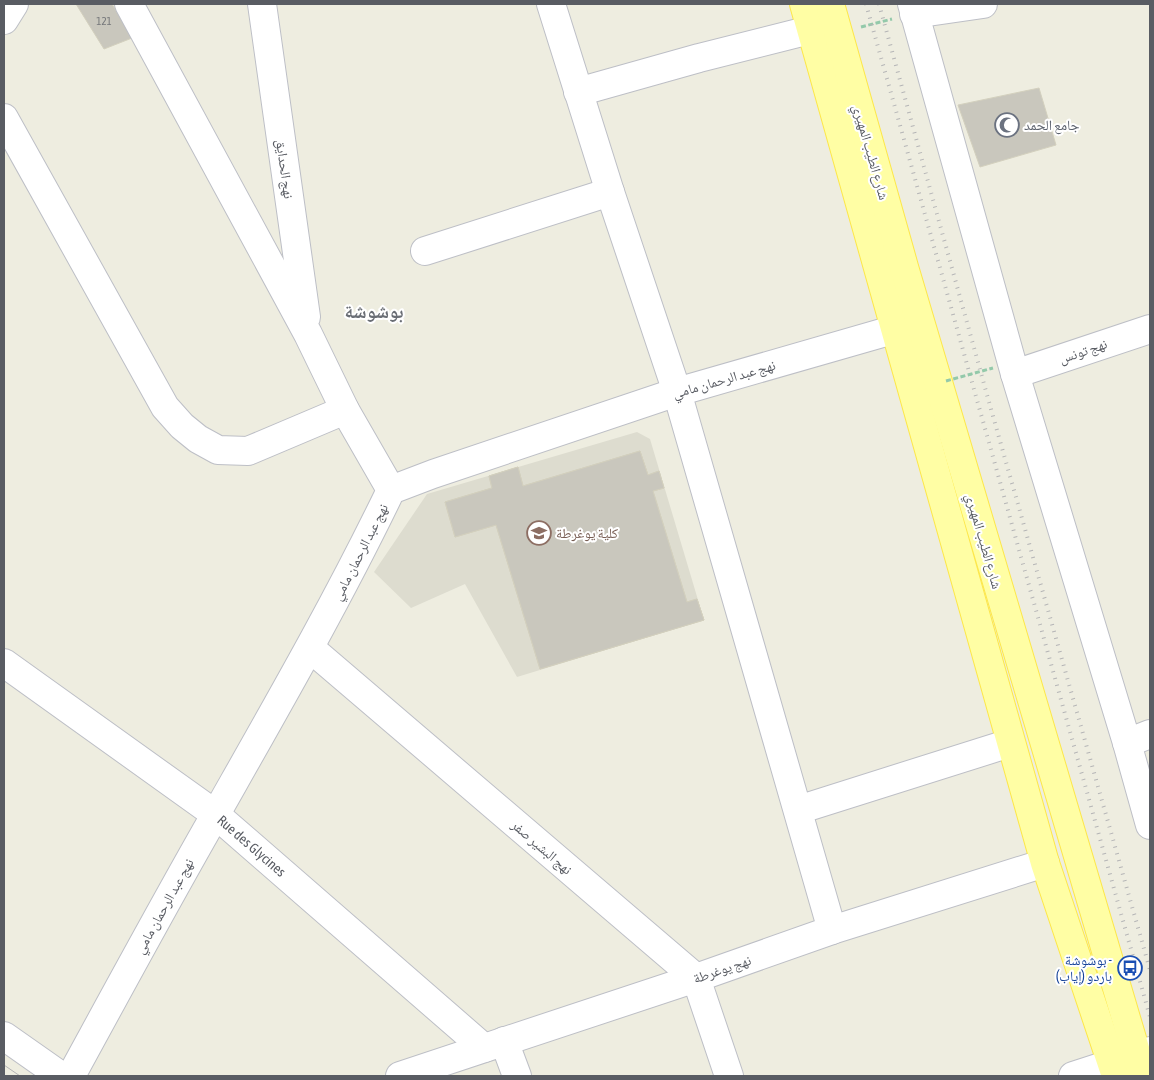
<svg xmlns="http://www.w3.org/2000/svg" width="1154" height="1080" font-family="'Asap Condensed','Noto Naskh Arabic',sans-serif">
<rect width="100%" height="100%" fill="#eeede0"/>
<path fill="#dddccf" d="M 637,432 L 650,439 L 704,620 L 517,677 L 465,584 L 411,608 L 374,572 L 427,494 Z"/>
<g fill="#c9c7bd" stroke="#d3d0be" fill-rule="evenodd">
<path d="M 76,4 L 112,4 L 132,38 L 104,49 Z"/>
<path d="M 1039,88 L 1056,145 L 980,167 L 958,105 Z"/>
<path d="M 640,451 L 648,475 L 659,471 L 664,488 L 653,491 L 687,602 L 697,599 L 704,620 L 540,669 L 496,525 L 455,537 L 445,502 L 492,488 L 489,476 L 518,467 L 523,486 ZM 612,504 L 646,617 L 565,641 L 531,528 Z"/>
<path d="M 640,451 L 648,475 L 659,471 L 664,488 L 653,491 L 687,602 L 697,599 L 704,620 L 540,669 L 496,525 L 455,537 L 445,502 L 492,488 L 489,476 L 518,467 L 523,486 Z"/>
</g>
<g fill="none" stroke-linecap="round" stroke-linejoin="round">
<g stroke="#bdbfc6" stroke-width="30">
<g id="minor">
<path d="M 129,4 L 308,334 L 345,410 L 391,490"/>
<path d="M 262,4 L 306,317"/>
<path d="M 551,4 L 610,192 L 677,392 L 832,930"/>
<path d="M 912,4 L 1015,374 L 1127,743 L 1150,825"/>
<path d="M 914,14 L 983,4"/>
<path d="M 4,20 L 14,4"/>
<path d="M 578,92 L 699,58 L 810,30"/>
<path d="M 4,118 L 165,407 L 182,426 L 198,439 L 218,450 L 248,451 L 345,410"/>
<path d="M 425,251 L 610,192"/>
<path d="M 1015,374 L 1150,329"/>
<path d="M 310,648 L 696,978 L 729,1076"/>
<path id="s1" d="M 4,663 L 215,814 L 484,1048"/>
<path d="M 1127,743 L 1150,734"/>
<path d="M 798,810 L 1010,743"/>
<path d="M 4,1036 L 61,1076"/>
<path d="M 504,1041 L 517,1076"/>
<path d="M 71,1076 C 119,988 167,899 217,812 C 277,706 338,600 391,490 L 433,474 L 677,392 L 896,329"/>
<path d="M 400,1076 L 696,978 L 832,930 L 1045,863"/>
<path d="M 1073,1076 L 1150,1051"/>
</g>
</g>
<g stroke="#fde74a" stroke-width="30">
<g id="major">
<path d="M 804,4 L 1045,863 L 1116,1076"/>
<path d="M 830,4 L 904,267 L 1143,1076"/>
</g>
</g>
<path stroke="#93c9aa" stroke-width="3" stroke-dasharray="5 2.5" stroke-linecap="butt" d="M 861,27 L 892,19"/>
<use href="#minor" stroke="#fff" stroke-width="28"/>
<use href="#major" stroke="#fffea4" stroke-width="28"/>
<path stroke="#b5b5b6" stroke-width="1" d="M 4,1065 L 20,1076"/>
<g stroke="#b5b5b6" stroke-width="4" stroke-dasharray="1 6" stroke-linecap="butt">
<path d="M 866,4 L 1150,1017"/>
<path d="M 879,4 L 987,395 L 1150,970"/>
</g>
<path stroke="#93c9aa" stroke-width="3" stroke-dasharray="5 2.5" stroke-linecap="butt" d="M 946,381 L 993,368"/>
</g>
<defs>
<g id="mosque-ring" transform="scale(1.25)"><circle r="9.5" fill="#fff" stroke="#6b7280" stroke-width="1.5"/><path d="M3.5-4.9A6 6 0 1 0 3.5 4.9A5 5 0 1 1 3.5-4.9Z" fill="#6b7280"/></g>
<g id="school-ring" transform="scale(1.25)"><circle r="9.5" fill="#fff" stroke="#8d6e63" stroke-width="1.5"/><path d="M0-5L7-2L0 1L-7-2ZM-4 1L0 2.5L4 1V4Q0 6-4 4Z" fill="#8d6e63"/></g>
<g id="bus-ring" transform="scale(1.25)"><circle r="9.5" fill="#fff" stroke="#1a4fb4" stroke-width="1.5"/><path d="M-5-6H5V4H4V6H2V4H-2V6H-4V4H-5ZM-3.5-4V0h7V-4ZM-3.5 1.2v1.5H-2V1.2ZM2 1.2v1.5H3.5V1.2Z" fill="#1a4fb4"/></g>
</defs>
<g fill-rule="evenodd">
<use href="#mosque-ring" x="1007" y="125"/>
<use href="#school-ring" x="539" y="533"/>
<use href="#bus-ring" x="1130" y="968"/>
</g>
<g text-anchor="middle" stroke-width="4" stroke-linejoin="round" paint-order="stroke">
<g font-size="11" fill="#75777a">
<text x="104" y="25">121</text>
</g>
<g font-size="14" fill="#5b616d" stroke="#fff" text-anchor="start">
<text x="1024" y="130">جامع الحمد</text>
</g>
<g font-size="14" fill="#595c63" stroke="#fff">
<text transform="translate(871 152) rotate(74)" y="5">شارع الطيب المهيري</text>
<text transform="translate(285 169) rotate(82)" y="5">نهج الحدايق</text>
<text transform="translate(1083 351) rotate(-19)" y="5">نهج تونس</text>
<text transform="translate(724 379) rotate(-16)" y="5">نهج عبد الرحمان مامي</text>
<text transform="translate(984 541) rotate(74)" y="5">شارع الطيب المهيري</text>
<text transform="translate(360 552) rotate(-63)" y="5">نهج عبد الرحمان مامي</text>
<text dy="5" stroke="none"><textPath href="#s1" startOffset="308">Rue des Glycines</textPath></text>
<text transform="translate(542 847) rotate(41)" y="5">نهج البشير صفر</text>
<text transform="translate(164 906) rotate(-61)" y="5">نهج عبد الرحمان مامي</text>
<text transform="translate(722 969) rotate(-19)" y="5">نهج يوغرطة</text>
</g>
<g font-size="14" fill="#785e54" stroke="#fff" text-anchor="start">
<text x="556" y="538">كلية يوغرطة</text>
</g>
<g font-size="14" fill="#164399" stroke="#fff" text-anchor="end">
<text x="1112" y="965">بوشوشة -<tspan x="1112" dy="16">باردو (إياب)</tspan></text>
</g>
<g font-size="19" font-weight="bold" fill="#6a6e75" stroke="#fff">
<text x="374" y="318">بوشوشة</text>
</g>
</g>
<rect width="1154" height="1080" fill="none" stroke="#595c63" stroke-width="10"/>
</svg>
